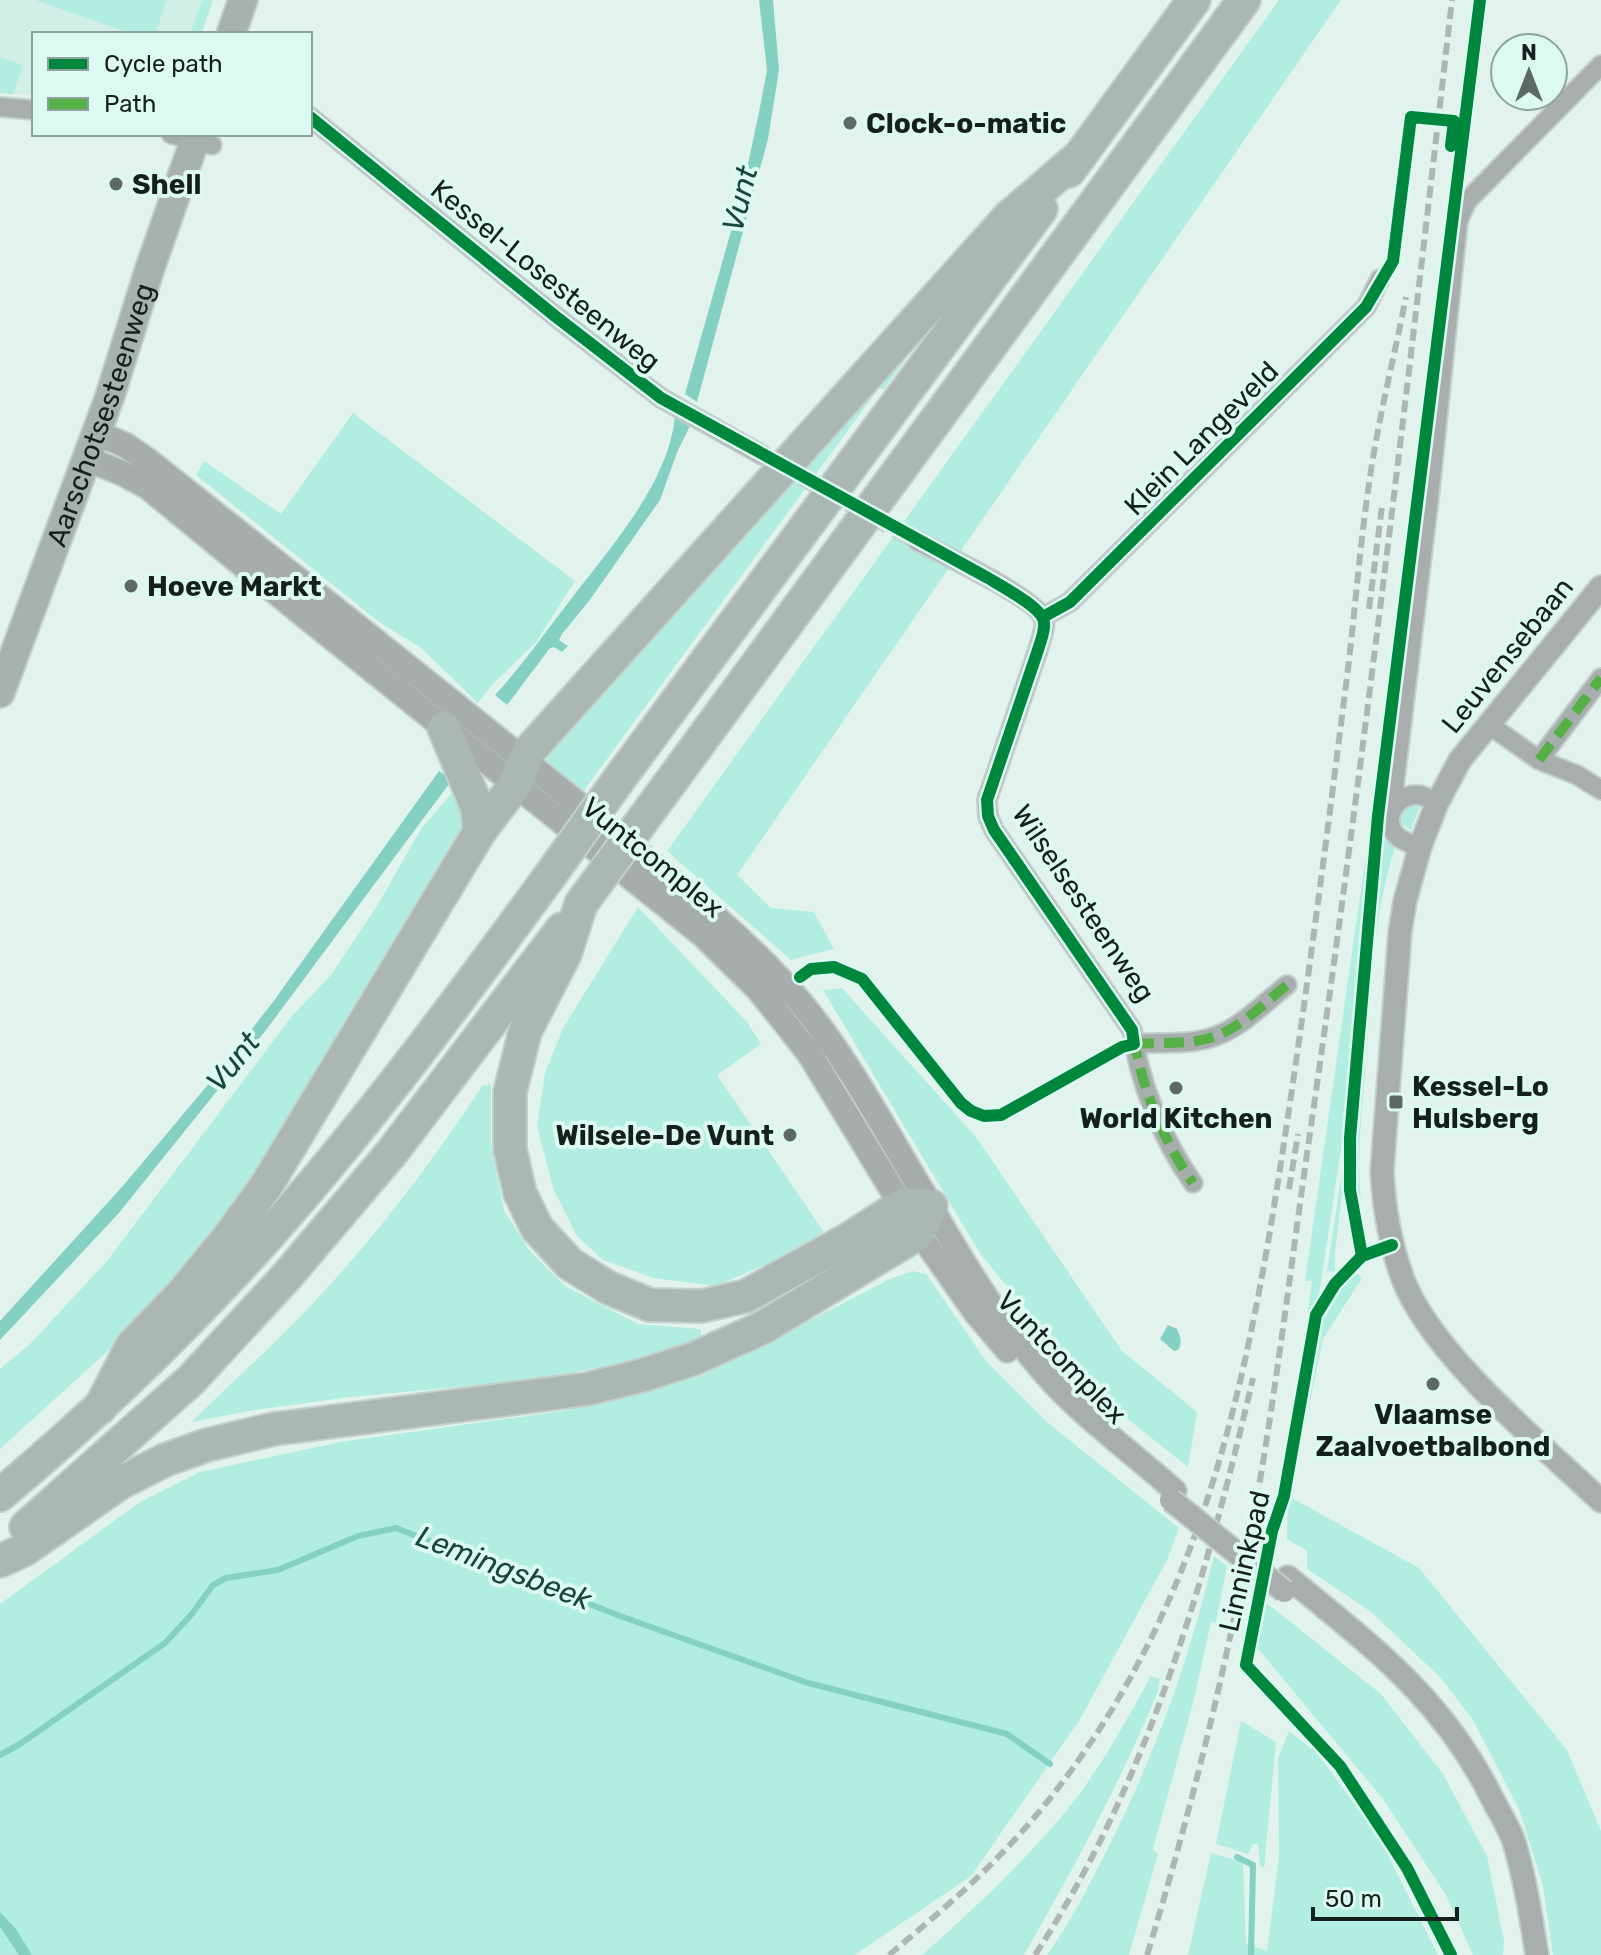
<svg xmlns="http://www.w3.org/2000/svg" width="1601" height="1955" font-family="Rubik,sans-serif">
<rect width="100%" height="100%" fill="#e2f3ee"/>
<path fill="#d1eee7" d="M 0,0 L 213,0 L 201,34 L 34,34 L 34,95 L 0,93 Z"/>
<g fill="#b1eee1">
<path d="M 35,0 L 167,0 L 155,34 L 132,34 Z"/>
<path d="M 202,0 L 213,0 L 201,34 L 190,34 Z"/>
<path d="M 1279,0 L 1341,0 L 737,875 L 771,908 L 814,912 L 834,949 L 791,960 L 667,851 Z"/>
<path d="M 0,57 L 23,65 L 13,94 L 0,93 Z"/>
<path d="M 917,335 L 921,339 L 884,389 L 879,388 L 577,800 L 543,770 L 550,750 Z"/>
<path d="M 353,413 L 575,581 L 536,642 L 491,686 L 478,703 L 421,648 L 379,622 L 196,475 L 204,461 L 281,514 Z"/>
<path d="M 455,789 L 467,818 L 265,1160 L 191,1258 L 148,1309 L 111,1348 L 0,1449 L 0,1369 L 31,1343 L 107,1261 L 292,1016 L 331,975 L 377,906 L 421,829 Z"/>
<path d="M 1412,804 L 1420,806 L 1411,830 L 1402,824 L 1400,815 L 1403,808 Z"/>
<path d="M 1370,827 L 1373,831 L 1347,1130 L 1342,1142 L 1319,1296 L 1311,1312 L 1308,1312 L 1312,1281 L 1305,1281 Z"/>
<path d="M 1379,834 L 1383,834 L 1395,848 C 1373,915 1372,986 1366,1057 L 1361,1056 Z"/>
<path d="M 638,907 L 747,1022 L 761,1044 L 717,1075 L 824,1232 L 773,1261 L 716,1286 L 653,1278 L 603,1260 L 577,1236 L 553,1188 L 537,1126 L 545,1073 L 563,1028 Z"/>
<path d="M 842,988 L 976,1137 L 1122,1351 L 1197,1412 L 1188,1467 L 1096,1394 L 981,1255 L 823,990 Z"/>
<path d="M 1360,1064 L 1366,1065 C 1360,1128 1354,1179 1367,1242 L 1362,1242 L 1353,1189 Z"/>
<path d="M 491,1084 L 491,1144 L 504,1210 L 529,1250 L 565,1286 L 638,1324 L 701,1329 L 701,1336 L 693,1343 L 659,1356 L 533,1380 L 350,1397 L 249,1411 L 192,1422 C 226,1387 263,1355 297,1320 C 366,1249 428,1169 482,1086 Z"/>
<path d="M 1343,1165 L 1345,1168 L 1335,1253 L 1335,1272 L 1327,1271 Z"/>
<path d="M 1354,1270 L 1362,1278 L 1323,1339 L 1290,1497 L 1419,1568 L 1567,1750 L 1601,1831 L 1601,1955 L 1553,1955 L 1543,1886 L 1519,1809 L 1473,1720 L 1440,1677 L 1371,1612 L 1307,1569 L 1307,1551 L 1287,1539 L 1288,1496 L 1319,1326 L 1325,1307 Z"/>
<path d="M 912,1271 L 926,1274 L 986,1361 L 1047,1422 L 1179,1528 L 1167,1560 L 1079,1721 L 971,1876 L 855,1955 L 0,1955 L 0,1604 L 140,1502 L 200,1472 L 340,1442 L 563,1411 L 699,1377 L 890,1279 Z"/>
<path d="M 1214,1556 L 1227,1566 L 1216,1623 L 1211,1622 L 1193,1703 L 1153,1849 L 1158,1854 L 1129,1955 L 1047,1955 C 1070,1923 1087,1889 1105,1854 C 1154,1758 1189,1661 1214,1556 Z"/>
<path d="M 1263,1600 L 1381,1694 L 1443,1774 L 1487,1856 L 1504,1941 L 1503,1955 L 1473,1955 L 1446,1895 L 1383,1799 L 1255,1645 Z"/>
<path d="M 1151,1676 L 1160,1679 L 1158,1691 C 1121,1782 1073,1869 1024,1955 L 922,1955 C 973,1910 1023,1863 1066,1811 C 1099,1771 1126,1721 1151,1676 Z"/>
<path d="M 1241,1721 L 1276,1742 L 1264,1868 L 1260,1865 L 1258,1844 L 1253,1844 L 1248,1854 L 1216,1844 Z"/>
<path d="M 1289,1731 L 1317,1753 L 1379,1837 L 1438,1955 L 1188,1955 L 1211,1853 L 1243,1862 L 1246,1944 L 1267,1951 L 1279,1857 L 1278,1758 Z"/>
</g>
<g fill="#84d1c3">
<path d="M 759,0 L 773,0 L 779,70 L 768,139 L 697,402 L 685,394 L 742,192 L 759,112 L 767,70 Z"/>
<path d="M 675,417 L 690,426 L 678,450 L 660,500 L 589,601 L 562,634 L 559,640 L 568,646 L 562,652 L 554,647 L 550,648 L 507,705 L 495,695 C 521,667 544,634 568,603 C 608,550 668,485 675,417 Z"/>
<path d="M 439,771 L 452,780 L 266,1030 L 118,1214 L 0,1340 L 0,1321 L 122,1187 L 211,1081 L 273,1002 Z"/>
<path d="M 1168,1325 L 1177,1329 C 1180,1336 1183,1343 1178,1350 L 1174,1351 L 1160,1339 Z"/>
<path d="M 0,1912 L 16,1929 L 32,1955 L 19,1955 L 0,1927 Z"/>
</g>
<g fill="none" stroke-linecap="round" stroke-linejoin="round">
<g stroke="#84d1c3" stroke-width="6">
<path d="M 0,1755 L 20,1744 L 165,1643 L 191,1615 L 213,1585 L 226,1578 L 278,1570 L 358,1536 L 396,1528 L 620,1616 L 808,1683 L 1007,1734 L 1050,1764"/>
<path d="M 1237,1857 L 1253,1865 L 1251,1955"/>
</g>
<path stroke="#c3d3cf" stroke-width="18" stroke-dasharray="18 9" stroke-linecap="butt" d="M 778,464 L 917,541"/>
<g stroke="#c3cfcc" stroke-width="22">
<g id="minor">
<path d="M 0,107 L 34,110"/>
<path d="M 310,117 L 555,316 L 661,398 L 762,455"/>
<path d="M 171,134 L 212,145"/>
<path d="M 917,541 C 939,552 1037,599 1044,619 C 1046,629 1040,641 1038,650 L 987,800 L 988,816 L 994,830 L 1132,1030 C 1139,1082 1162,1139 1193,1183"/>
<path d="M 1043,617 L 1070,602 L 1366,307 L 1380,279"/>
<path d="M 1488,724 L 1539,760 L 1577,775 L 1601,790"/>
<path d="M 1539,760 L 1601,678"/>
<path d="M 1398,801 L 1394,787 L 1430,489 L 1458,221 L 1467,201 L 1601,65"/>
<path d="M 1420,847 C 1412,844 1403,842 1397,836 C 1381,821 1394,797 1414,795 C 1423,794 1430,799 1437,803"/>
<path d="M 1134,1044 C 1159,1042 1186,1045 1210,1038 C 1239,1030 1264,1003 1287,985"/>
</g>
</g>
<g stroke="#c3cfcc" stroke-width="26">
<g id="tertiary">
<path d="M 1601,587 L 1460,760 L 1437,803 L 1420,847 L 1405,901 L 1400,932 L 1382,1171 C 1384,1208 1390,1244 1403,1279 C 1431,1354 1542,1445 1601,1501"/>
<path d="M 931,1206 C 967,1268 1003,1328 1052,1382 C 1089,1422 1135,1455 1175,1491"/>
<path d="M 919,1233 L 975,1313 L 1007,1351"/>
<path d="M 1288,1577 C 1372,1647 1442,1697 1492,1798 C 1499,1812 1509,1827 1514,1842 C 1525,1879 1531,1917 1537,1955"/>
</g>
</g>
<g stroke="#c3cfcc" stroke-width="28">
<g id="secondary">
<path d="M 97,433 L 125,445 L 147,460 C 293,576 439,691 583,808 C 658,870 737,928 800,1002 C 851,1063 889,1138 931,1206"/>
<path d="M 87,459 L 122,473 L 148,487 L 294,607 L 703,935 L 759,990 L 809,1053 L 910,1219"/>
</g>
</g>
<g stroke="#c3cfcc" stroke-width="32">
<g id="primary">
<path d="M 231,34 L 243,0"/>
<path id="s1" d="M 0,693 L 110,396 L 149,271 L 197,134"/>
</g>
</g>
<g stroke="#c3cfcc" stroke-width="36">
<g id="motorway">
<path d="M 1069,171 L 1194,0"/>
<path d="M 444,728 L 477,807 L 480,831"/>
<path d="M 617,782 L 1041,209"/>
<path d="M 653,806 L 1244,0"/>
<path d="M 100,1408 L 132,1346 L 183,1293 L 229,1237 L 266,1186 L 480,831 L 515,785 L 529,751 L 1009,217 L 1080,156"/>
<path d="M 0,1495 C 88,1421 171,1342 249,1257 C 357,1138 454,1007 549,877"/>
<path d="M 26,1527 L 191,1380 L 287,1276 L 393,1151 L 562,929"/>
<path d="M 0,1561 L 24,1550 L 120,1483 L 165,1460 L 207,1445 L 274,1429 L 587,1389 L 640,1376 L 693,1359 L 762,1328 L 919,1233 L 931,1206 L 902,1205 L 849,1239 L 746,1296 L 702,1306 L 650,1305 L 609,1288 L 570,1264 L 537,1228 L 520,1193 L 510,1149 L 510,1092 L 525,1032 L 565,954 L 581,904"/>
</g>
</g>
<use href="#minor" stroke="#a8aead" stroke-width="18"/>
<use href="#tertiary" stroke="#a8aead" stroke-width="22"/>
<use href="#secondary" stroke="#a6adac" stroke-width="24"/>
<use href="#primary" stroke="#a7b2ae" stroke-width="28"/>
<use href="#motorway" stroke="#abb7b3" stroke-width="32"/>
<g stroke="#acb7b4" stroke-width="6" stroke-dasharray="12 6" stroke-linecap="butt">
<path d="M 1369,609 L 1382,506"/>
<path d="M 1289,1189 L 1298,1134"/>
<path d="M 889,1955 C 928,1922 967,1890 1002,1853 C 1056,1798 1107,1724 1142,1656 C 1232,1485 1263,1285 1291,1096 C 1312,954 1330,811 1348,669 C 1356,601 1361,532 1372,464 C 1381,408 1395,353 1406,297"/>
<path d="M 1035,1955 C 1149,1781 1206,1579 1253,1378"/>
<path d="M 1147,1955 C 1185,1831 1217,1706 1242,1579 C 1272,1429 1289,1277 1311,1126 C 1365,752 1409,376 1452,0"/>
</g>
<g stroke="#c3cfcc" stroke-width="26" stroke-linecap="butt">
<path id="tertiary-bridge" d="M 1171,1500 L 1284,1591"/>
</g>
<g stroke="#c3cfcc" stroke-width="36" stroke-linecap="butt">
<g id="motorway-bridge">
<path d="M 549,877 L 617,782"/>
<path d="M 581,904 L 653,806"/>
</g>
</g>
<use href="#tertiary-bridge" stroke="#a8aead" stroke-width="22"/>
<use href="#motorway-bridge" stroke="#abb7b3" stroke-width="32"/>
<g stroke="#55b145" stroke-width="10" stroke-dasharray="20 10" stroke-linecap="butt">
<path d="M 1539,760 L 1601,678"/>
<path d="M 1134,1039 C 1142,1089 1164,1142 1193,1183"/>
<path d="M 1134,1044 C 1159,1042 1186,1045 1210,1038 C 1239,1030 1264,1003 1287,985"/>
</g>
<g stroke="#dcf9f2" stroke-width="17">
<g id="cycleway">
<path d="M 310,117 L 555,316 L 661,398 L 988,578 C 1001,586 1044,608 1044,623 C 1045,632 1040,642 1038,650 L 987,800 L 988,816 L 994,830 L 1132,1030 L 1134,1044 L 1122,1047 L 1001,1115 L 984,1116 L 971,1111 L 961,1103 L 862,979 L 834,967 L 811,969 L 800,977"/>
<path d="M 1043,617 L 1070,602 L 1366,307 L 1393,261 L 1411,117 L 1454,121 L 1451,146"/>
<path d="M 1392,1245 L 1362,1256 L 1335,1284 L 1316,1315 L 1284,1496 L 1272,1531 L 1246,1665 L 1340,1766 L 1407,1868 L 1451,1955"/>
<path d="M 1362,1256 L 1350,1190 L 1350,1138 L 1378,816 L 1480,0"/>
</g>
</g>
<use href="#cycleway" stroke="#00873e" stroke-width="12"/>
</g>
<g fill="#5d6966" stroke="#dcf9f2" stroke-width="3">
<circle cx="850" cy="123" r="8"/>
<circle cx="116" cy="184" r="8"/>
<circle cx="131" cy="586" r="8"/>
<circle cx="1176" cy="1088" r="8"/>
<rect x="1388" y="1094" width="16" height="16" rx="4"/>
<circle cx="790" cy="1135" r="8"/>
<circle cx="1433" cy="1384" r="8"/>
</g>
<g text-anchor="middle" stroke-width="8" stroke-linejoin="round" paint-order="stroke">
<g font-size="28" font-weight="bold" fill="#151f1d" stroke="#dcf9f2" text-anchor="start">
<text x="866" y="133">Clock-o-matic</text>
<text x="132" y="194">Shell</text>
<text x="147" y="596">Hoeve Markt</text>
<text x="1412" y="1096">Kessel-Lo<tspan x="1412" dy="32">Hulsberg</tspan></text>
<text x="1176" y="1128" text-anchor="middle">World Kitchen</text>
<text x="774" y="1145" text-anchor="end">Wilsele-De Vunt</text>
<text x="1433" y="1424" text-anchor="middle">Vlaamse<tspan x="1433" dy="32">Zaalvoetbalbond</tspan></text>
</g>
<g font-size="28" fill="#151f1d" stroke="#dcf9f2">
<text transform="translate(546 275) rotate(39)" y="10">Kessel-Losesteenweg</text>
<text dy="10" stroke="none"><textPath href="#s1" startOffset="296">Aarschotsesteenweg</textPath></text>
<text transform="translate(1201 438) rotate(-45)" y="10">Klein Langeveld</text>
<text transform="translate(1507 655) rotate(-51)" y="10">Leuvensebaan</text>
<text transform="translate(653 857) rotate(39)" y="10">Vuntcomplex</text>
<text transform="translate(1084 903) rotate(56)" y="10">Wilselsesteenweg</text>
<text transform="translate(1062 1357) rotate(46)" y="10">Vuntcomplex</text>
<text transform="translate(1244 1561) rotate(-77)" y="10">Linninkpad</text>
</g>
<g font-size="30" font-style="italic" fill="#18463e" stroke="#dcf9f2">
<text transform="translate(740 199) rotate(-76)" y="10">Vunt</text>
<text transform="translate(233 1062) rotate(-51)" y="10">Vunt</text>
<text transform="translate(504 1568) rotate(21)" y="10">Lemingsbeek</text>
</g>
</g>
<rect x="32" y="32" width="280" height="104" fill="#dcf9f2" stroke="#8ca29d" stroke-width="2"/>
<rect x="48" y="58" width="40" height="12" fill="#00873e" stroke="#8ca29d" stroke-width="2"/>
<text x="104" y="72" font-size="24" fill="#151f1d">Cycle path</text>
<rect x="48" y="98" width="40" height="12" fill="#55b145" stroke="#8ca29d" stroke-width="2"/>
<text x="104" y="112" font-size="24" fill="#151f1d">Path</text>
<g transform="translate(1529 72)"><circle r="38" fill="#dcf9f2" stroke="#8ca29d" stroke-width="2"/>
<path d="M0-6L14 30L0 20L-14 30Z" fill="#5d6966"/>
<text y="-12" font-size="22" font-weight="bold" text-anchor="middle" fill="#151f1d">N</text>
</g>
<path d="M1313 1907v12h144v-12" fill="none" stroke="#151f1d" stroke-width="4"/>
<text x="1325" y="1907" font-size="24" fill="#151f1d" stroke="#dcf9f2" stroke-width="6" paint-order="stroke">50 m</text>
</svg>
